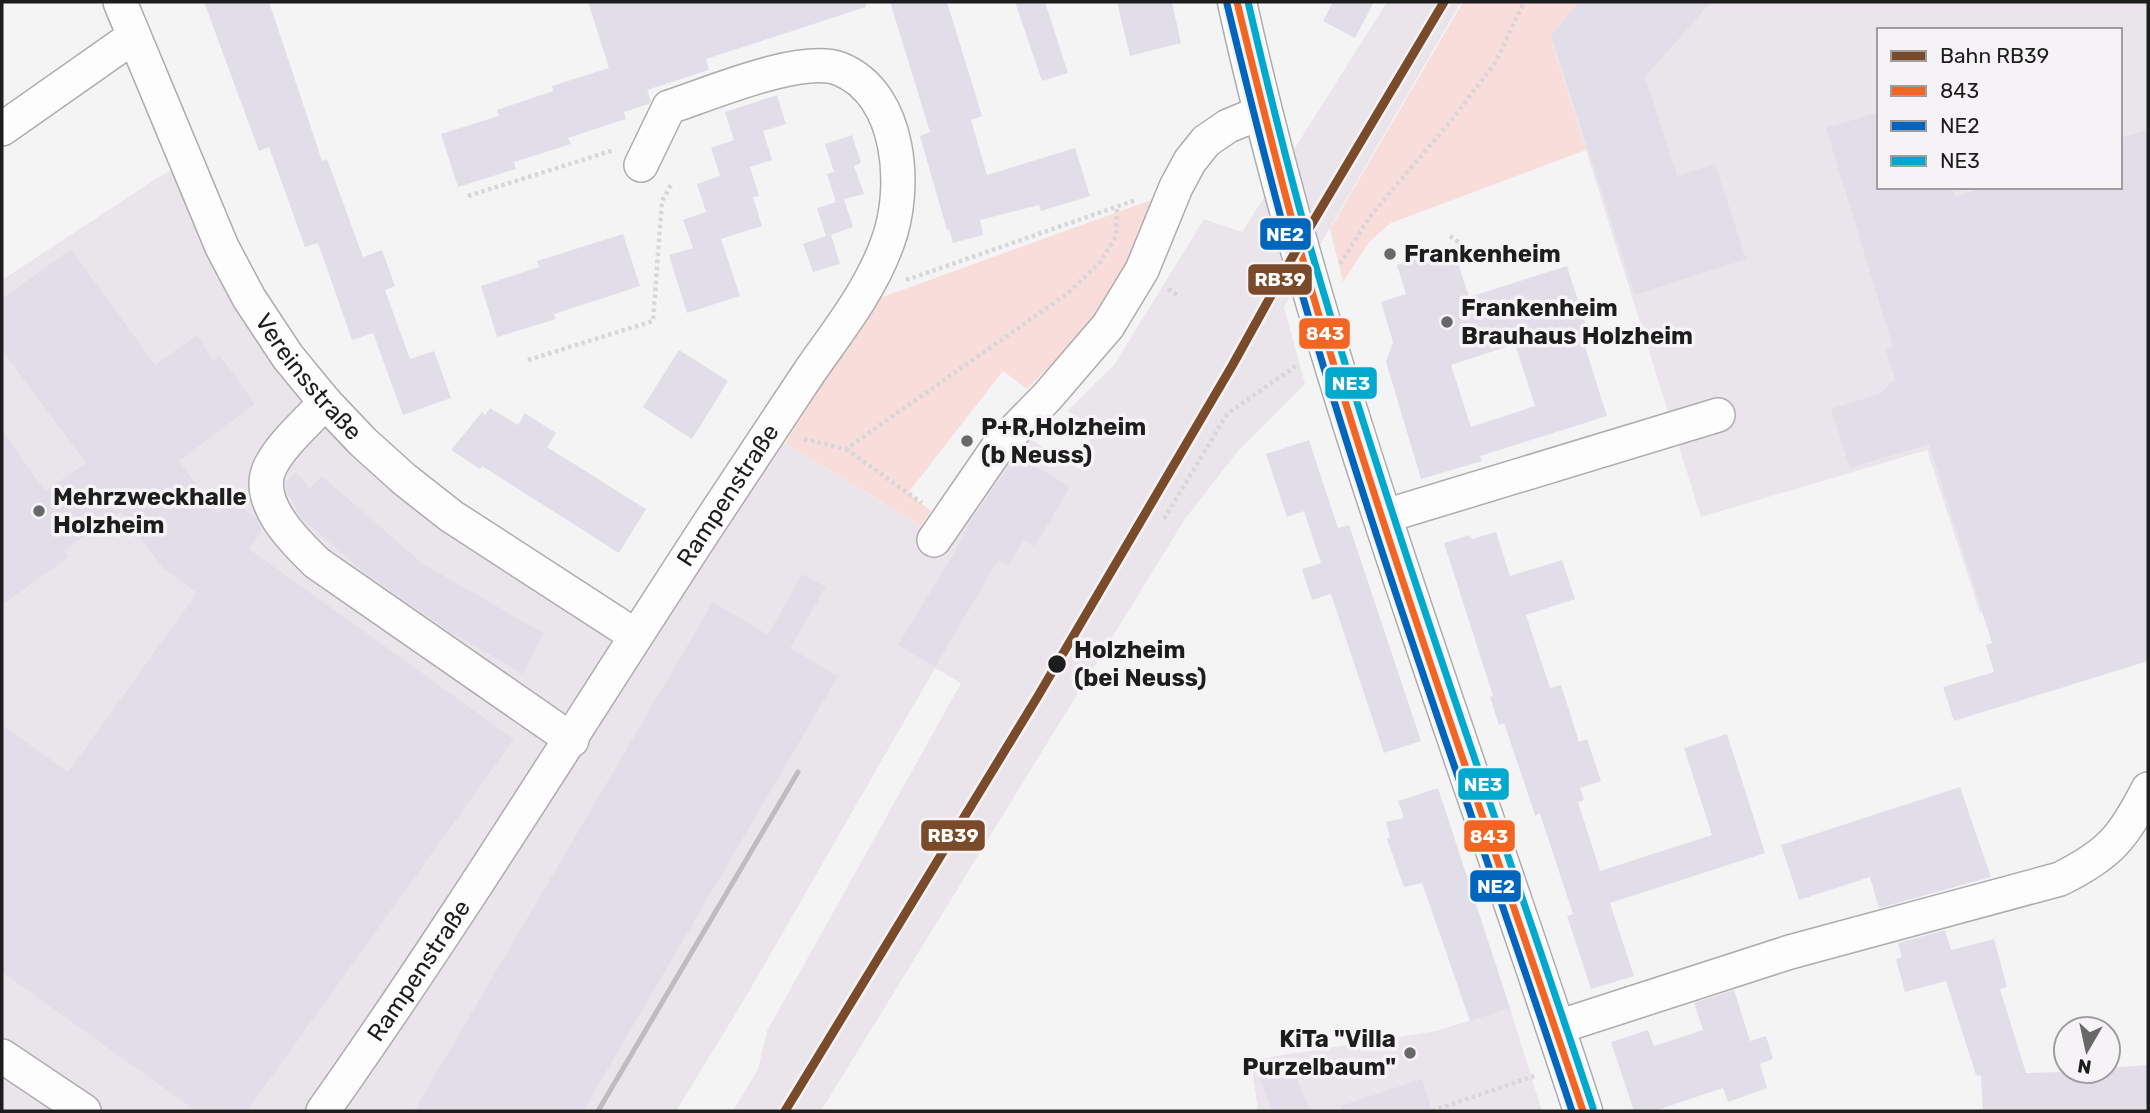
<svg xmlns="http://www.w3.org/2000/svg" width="2150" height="1113" font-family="Rubik,sans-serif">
<rect width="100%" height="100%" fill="#f5f4f5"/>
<g fill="#eae5ea" fill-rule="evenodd">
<path d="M 1387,2 L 1461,2 L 1284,307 L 1305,384 L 1238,451 L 1185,519 L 821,1111 L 733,1111 L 758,1069 L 767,1031 L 961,683 L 935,668 L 744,1000 L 676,1111 L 2,1111 L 2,280 L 157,178 L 181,165 L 320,402 L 638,641 L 770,434 L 950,544 L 1022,434 L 1083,471 L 1094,451 L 1086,445 L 1097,427 L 1067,411 L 1114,365 L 1204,219 L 1242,232 Z"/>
<path d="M 1584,2 L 2148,2 L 2148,560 L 1980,613 L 1927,450 L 1701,517 L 1552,42 ZM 1879,30 L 2120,30 L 2120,187 L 1879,187 Z"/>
<path d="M 1510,1008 L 1542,1111 L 1258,1111 L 1251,1060 L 1436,1031 Z"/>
</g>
<g fill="#f9ddda">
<path d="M 1463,2 L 1584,2 L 1552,42 L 1586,150 L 1391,223 L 1369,242 L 1343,282 L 1330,229 Z"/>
<path d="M 1151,200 L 1129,266 L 1095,319 L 1027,389 L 1003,371 L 908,493 L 931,511 L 921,526 L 785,443 L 877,299 Z"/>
</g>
<g fill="#e1dee9" fill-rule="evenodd">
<path d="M 204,2 L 269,2 L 322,161 L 327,159 L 363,257 L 382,250 L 395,286 L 385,290 L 410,359 L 434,351 L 451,398 L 403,415 L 373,333 L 352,340 L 318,243 L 305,247 L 269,147 L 259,151 Z"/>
<path d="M 588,2 L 865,2 L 866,7 L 706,59 L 709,70 L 647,90 L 651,101 L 649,104 L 624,112 L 626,119 L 568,138 L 571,144 L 514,162 L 516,169 L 458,187 L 441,134 L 499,116 L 497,110 L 553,91 L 552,86 L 609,68 Z"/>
<path d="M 890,2 L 947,2 L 982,116 L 971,120 L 987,175 L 1075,148 L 1090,196 L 1041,211 L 1039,205 L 980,220 L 983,235 L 953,243 L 949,229 L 947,230 L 920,136 L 930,132 Z"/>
<path d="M 1015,2 L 1045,2 L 1068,73 L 1042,81 Z"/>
<path d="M 1117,2 L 1172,2 L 1181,43 L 1130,56 Z"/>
<path d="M 1333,2 L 1374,2 L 1355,38 L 1323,21 Z"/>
<path d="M 1580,2 L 1711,2 L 1645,77 L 1677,176 L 1715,164 L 1746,259 L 1635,295 L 1551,35 Z"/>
<path d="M 777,95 L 786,124 L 763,131 L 772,160 L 750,167 L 759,196 L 753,197 L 762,226 L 721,239 L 740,296 L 687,313 L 669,255 L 693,248 L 683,220 L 706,212 L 697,184 L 720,176 L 711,148 L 734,140 L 725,112 Z"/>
<path d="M 1879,112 L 1879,187 L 1952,187 L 1955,197 L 1985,187 L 2120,187 L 2120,138 L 2148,130 L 2148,661 L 1954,721 L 1943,687 L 1994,672 L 1986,645 L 1992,643 L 1929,444 L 1850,468 L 1831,409 L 1879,394 L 1895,380 L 1886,350 L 1893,347 L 1826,128 Z"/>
<path d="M 852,135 L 861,163 L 854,166 L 864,194 L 844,199 L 853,227 L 831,235 L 840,264 L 813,272 L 803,244 L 826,236 L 817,208 L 839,201 L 836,202 L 827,174 L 834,172 L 825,144 Z"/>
<path d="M 623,234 L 640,286 L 554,314 L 556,319 L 497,337 L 481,286 L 539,267 L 537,261 Z"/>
<path d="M 1453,247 L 1469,297 L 1567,266 L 1589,335 L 1582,337 L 1607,416 L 1480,456 L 1482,461 L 1421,479 L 1386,362 L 1393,342 L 1381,302 L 1406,294 L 1397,265 ZM 1515,344 L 1535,406 L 1471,427 L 1451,365 Z"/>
<path d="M 71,249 L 155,365 L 197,335 L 213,361 L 220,355 L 255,404 L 179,461 L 218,514 L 230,499 L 256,518 L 262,530 L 249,549 L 514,739 L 247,1111 L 196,1111 L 2,972 L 2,725 L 68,772 L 197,593 L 163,568 L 121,511 L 64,551 L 69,557 L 2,605 L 2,430 L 45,491 L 86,463 L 2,350 L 2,299 Z"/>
<path d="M 679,350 L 728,381 L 692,439 L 643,407 Z"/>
<path d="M 490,408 L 518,425 L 525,413 L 556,433 L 547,447 L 646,509 L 619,553 L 482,466 L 480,469 L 451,450 L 482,412 L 485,415 Z"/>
<path d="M 1309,440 L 1338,528 L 1349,525 L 1421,741 L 1384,753 L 1331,594 L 1312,600 L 1307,585 L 1302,569 L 1321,563 L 1304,511 L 1287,517 L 1266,454 Z"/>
<path d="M 1017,455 L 1070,487 L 1035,546 L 1024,540 L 1008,566 L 998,560 L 935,667 L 898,645 L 963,538 L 961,537 L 972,519 Z"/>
<path d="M 296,472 L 310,488 L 322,476 L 423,564 L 543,633 L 523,674 L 452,633 L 363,572 L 300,517 L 286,489 L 286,482 Z"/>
<path d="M 1496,532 L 1510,576 L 1562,560 L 1575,599 L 1526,615 L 1550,688 L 1561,685 L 1579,742 L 1587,739 L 1601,781 L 1580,788 L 1584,800 L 1578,802 L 1600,871 L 1712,835 L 1684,748 L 1727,734 L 1765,853 L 1610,903 L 1634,976 L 1591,989 L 1567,916 L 1573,914 L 1540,814 L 1535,815 L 1504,723 L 1499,725 L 1490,697 L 1493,696 L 1444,543 L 1470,535 L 1472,539 Z"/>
<path d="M 802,574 L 826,587 L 790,648 L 838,676 L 583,1111 L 414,1111 L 713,602 L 768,635 Z"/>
<path d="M 1960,787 L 1991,877 L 1879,908 L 1870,877 L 1799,900 L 1781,845 Z"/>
<path d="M 1438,788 L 1510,1008 L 1470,1021 L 1422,883 L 1404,887 L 1387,839 L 1390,838 L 1386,822 L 1404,818 L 1398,801 Z"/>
<path d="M 1945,930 L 1951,950 L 1994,939 L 2007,987 L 2000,989 L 2026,1073 L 2108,1071 L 2108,1068 L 2148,1065 L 2148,1111 L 1983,1111 L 1981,1076 L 1976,1075 L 1946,981 L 1905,992 L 1896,959 L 1902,957 L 1898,943 Z"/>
<path d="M 1734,990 L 1750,1041 L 1766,1036 L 1773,1059 L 1760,1064 L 1767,1088 L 1728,1102 L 1723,1088 L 1654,1111 L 1634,1111 L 1611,1042 L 1648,1030 L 1654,1046 L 1703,1030 L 1694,1003 Z"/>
<path d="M 1290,1060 L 1310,1111 L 1273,1111 L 1257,1073 Z"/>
<path d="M 1422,1079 L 1432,1111 L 1341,1111 L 1341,1106 Z"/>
</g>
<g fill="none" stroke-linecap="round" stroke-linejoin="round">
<g stroke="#aeacae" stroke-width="36">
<g id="minor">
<path id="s1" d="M 120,2 L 222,247 L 249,298 L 288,357 L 325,402 L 363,442 L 404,479 L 451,516 L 636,636"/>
<path d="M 2,129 L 133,37"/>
<path d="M 325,402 C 308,422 283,442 271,465 C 252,500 294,541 317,563 L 572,740"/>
<path d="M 1382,517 L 1718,415"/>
<path d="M 934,540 L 998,447 L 1047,397 L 1108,326 L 1142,270 L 1176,187 L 1190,161 L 1206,141 L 1228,126 L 1262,112"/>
<path d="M 1555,1028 L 1790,952 L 2060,879 C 2110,854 2123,838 2148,789"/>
<path d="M 2,1056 L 84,1111"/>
<path id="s2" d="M 323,1111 C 458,920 580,721 708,525 C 742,473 776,422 810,371 C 838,331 870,291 887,244 C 908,190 902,94 840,69 C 801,54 710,94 669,107 L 641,165"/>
</g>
</g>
<g stroke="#aeacae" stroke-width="41">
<path id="major" d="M 1237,2 C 1321,381 1463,743 1583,1111"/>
</g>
<g stroke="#d8d7d8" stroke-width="4.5" stroke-dasharray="3.5 3.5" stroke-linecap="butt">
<path d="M 468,196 L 614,150"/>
<path d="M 1450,236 L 1478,256"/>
<path d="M 1340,264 L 1371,215 L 1454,117 L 1495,63 L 1524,2"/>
<path d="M 906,280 L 1136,200"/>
<path d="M 1168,289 L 1180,297"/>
<path d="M 528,360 L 653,321 L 662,201 L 672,183"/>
<path d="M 804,439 L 846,449 L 1068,293 L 1101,261 L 1116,236 L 1117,206"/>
<path d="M 846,449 L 922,503"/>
<path d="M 1164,519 L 1227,414 L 1297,365"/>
<path d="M 1432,1111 L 1534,1076"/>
</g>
<use href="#minor" stroke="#fefdfe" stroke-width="33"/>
<use href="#major" stroke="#fefdfe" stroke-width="38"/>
<path stroke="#bdbdbd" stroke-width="5" d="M 598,1111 L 798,772"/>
<g stroke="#f6f3f6" stroke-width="12">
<path id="bus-1" d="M 1237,2 C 1260,97 1283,191 1310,285 C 1391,563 1491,836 1583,1111"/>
</g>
<g stroke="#f6f3f6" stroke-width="12">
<path id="bus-2" d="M 1227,4 C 1250,99 1273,193 1300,287 C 1380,565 1481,837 1572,1111"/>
</g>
<g stroke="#f6f3f6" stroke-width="12">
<path id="bus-3" d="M 1248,2 C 1270,96 1293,191 1321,284 C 1403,561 1502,833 1593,1108"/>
</g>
<use href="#bus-1" stroke="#f26522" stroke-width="7"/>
<use href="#bus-2" stroke="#0065bd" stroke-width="7"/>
<use href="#bus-3" stroke="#00a9ce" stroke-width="7"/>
<g stroke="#f6f3f6" stroke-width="14">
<path id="rail-1" d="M 785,1111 L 1038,696 L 1232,366 L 1298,247 L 1444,2"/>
</g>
<use href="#rail-1" stroke="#7a4b2a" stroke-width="9"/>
</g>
<g fill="#696869" stroke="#f6f3f6" stroke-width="2.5">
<circle cx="1390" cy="254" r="7"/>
<circle cx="1447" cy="322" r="7"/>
<circle cx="967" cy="441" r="7"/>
<circle cx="39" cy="511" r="7"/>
<circle cx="1410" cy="1053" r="7"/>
</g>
<circle fill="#1e1d1e" stroke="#f6f3f6" stroke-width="2.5" cx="1057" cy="664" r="10"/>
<g text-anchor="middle" stroke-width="7" stroke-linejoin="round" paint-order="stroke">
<g font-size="24" font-weight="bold" fill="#1e1d1e" stroke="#f6f3f6" text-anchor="start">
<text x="1404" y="262">Frankenheim</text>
<text x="1461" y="316">Frankenheim<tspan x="1461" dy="28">Brauhaus Holzheim</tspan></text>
<text x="981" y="435">P+R,Holzheim<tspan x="981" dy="28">(b Neuss)</tspan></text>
<text x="53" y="505">Mehrzweckhalle<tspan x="53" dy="28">Holzheim</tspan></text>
<text x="1396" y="1047" text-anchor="end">KiTa "Villa<tspan x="1396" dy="28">Purzelbaum"</tspan></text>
</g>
<g font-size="24" fill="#1e1d1e" stroke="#f6f3f6">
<text dy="8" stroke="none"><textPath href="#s1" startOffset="422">Vereinsstraße</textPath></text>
<text dy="8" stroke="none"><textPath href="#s2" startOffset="737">Rampenstraße</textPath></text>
<text dy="8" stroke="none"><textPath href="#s2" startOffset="170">Rampenstraße</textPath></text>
</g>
<g font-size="24" font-weight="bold" fill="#1e1d1e" stroke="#f6f3f6" text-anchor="start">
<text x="1074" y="658">Holzheim<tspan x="1074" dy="28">(bei Neuss)</tspan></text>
</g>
</g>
<g stroke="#f6f3f6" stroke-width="2.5">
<rect x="1259" y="217" width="53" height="34" rx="7" fill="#0065bd"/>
<rect x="1247" y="263" width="66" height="33" rx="7" fill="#7a4b2a"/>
<rect x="1298" y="317" width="53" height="33" rx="7" fill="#f26522"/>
<rect x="1324" y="366" width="54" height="34" rx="7" fill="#00a9ce"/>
<rect x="1457" y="767" width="53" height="34" rx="7" fill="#00a9ce"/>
<rect x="920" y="819" width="66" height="33" rx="7" fill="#7a4b2a"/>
<rect x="1463" y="819" width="53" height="34" rx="7" fill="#f26522"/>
<rect x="1469" y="869" width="53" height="34" rx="7" fill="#0065bd"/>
</g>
<g font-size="19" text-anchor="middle" font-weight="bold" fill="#fff">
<text x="1285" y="241">NE2</text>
<text x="1280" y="286">RB39</text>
<text x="1325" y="340">843</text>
<text x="1351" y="390">NE3</text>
<text x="1483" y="791">NE3</text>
<text x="953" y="842">RB39</text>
<text x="1489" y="843">843</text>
<text x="1496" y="893">NE2</text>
</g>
<rect width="2150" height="1113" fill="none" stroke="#1e1d1e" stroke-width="7"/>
<rect x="1877" y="28" width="245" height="161" fill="#f6f3f6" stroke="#a09da0" stroke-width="2"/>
<rect x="1891" y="51" width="35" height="10" fill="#7a4b2a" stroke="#a09da0" stroke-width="2"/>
<text x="1940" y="63" font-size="21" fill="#1e1d1e">Bahn RB39</text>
<rect x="1891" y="86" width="35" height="10" fill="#f26522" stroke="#a09da0" stroke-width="2"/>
<text x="1940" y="98" font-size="21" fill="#1e1d1e">843</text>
<rect x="1891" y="121" width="35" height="10" fill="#0065bd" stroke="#a09da0" stroke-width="2"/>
<text x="1940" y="133" font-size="21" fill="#1e1d1e">NE2</text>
<rect x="1891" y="156" width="35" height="10" fill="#00a9ce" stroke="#a09da0" stroke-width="2"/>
<text x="1940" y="168" font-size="21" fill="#1e1d1e">NE3</text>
<g transform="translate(2087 1050) rotate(189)"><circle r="33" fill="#f6f3f6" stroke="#a09da0" stroke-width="2"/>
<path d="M0-5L12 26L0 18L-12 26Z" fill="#696869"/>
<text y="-10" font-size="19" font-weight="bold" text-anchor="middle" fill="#1e1d1e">N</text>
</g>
</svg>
